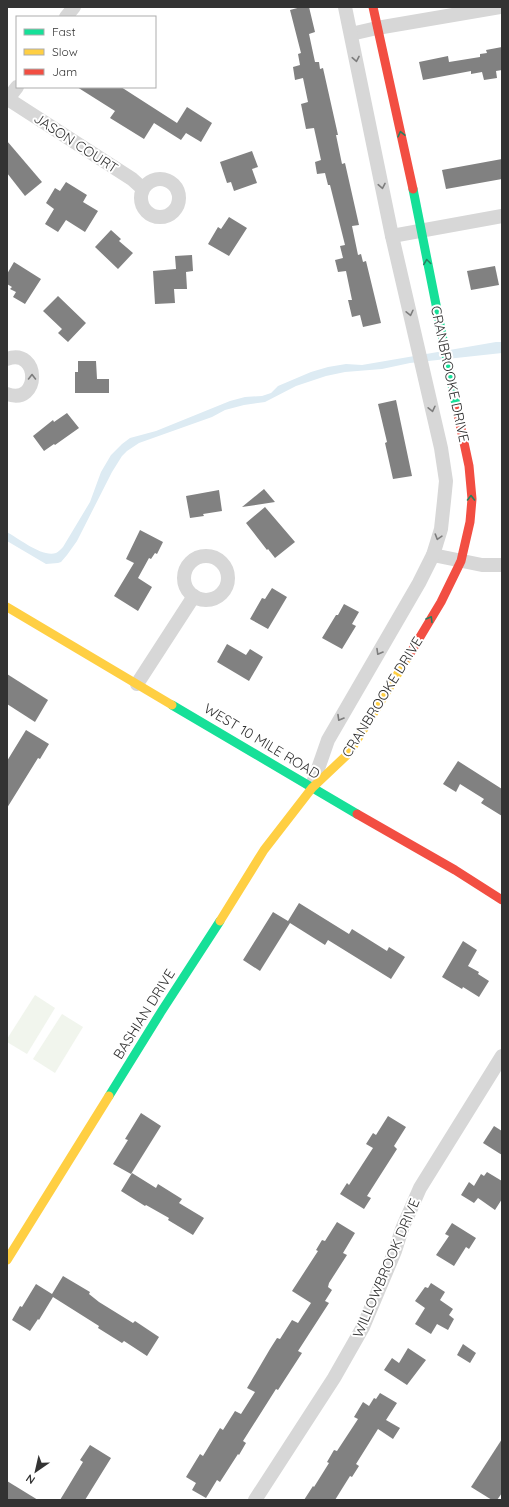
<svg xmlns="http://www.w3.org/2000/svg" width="509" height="1507" font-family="Quicksand,sans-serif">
<rect width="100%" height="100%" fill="#fff"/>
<g fill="#f1f5ed">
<path d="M 35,995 L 55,1008 L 27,1054 L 7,1042 L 7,1039 Z"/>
<path d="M 62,1014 L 83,1027 L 55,1073 L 33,1059 Z"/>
</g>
<path fill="#ddebf3" d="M 496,342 L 502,342 L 502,353 L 410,363 L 382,369 L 345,372 L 326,376 L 296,386 L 265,402 L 244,405 L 225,410 L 212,417 L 139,443 L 127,451 L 122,456 L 112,472 L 77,541 L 67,555 L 61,562 L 58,563 L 46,564 L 7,541 L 7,532 C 18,538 43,558 56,553 C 58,552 61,549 63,547 L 90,502 L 101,472 L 111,455 L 122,444 L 130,438 L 156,431 L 230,401 L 245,397 L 262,396 L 271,393 L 278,386 L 311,372 L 328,367 L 346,364 L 362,365 Z"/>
<g fill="#818181">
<path d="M 301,7 L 309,7 L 315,32 L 309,34 L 315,62 L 319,62 L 320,69 L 323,68 L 338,135 L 336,135 L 342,164 L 345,163 L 359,225 L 352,226 L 358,255 L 361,254 L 363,262 L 366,261 L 381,323 L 363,327 L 360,315 L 352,317 L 348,300 L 352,300 L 346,271 L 338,272 L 335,260 L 343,258 L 340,246 L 345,245 L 330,185 L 328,185 L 325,173 L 317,174 L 315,162 L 321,160 L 314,128 L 306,129 L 301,104 L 308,102 L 303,78 L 295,80 L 293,67 L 300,65 L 298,54 L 301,53 L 290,10 Z"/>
<path d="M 502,47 L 502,70 L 496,71 L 497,78 L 484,80 L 482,72 L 471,74 L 471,71 L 423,80 L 419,62 L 448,56 L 449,62 L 480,57 L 480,54 L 487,53 L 486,50 Z"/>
<path d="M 77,87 L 121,87 L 177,123 L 187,107 L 212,123 L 201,142 L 186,133 L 181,140 L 154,123 L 144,139 L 110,118 L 115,111 Z"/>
<path d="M 7,141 L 42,182 L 25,196 L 7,173 Z"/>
<path d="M 252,151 L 258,167 L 252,169 L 257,183 L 234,191 L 231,182 L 227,183 L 220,162 Z"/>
<path d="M 502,159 L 502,179 L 446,189 L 442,170 Z"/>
<path d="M 66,182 L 87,195 L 83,202 L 98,211 L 85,232 L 66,220 L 58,232 L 45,224 L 54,209 L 46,203 L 55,188 L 60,191 Z"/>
<path d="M 229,217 L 247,228 L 229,256 L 208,244 L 218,227 L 221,229 Z"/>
<path d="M 111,230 L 121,239 L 119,241 L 133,253 L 118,269 L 95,247 Z"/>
<path d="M 192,255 L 193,271 L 186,272 L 187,289 L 174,289 L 175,303 L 155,304 L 153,271 L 176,269 L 175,256 Z"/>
<path d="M 14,262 L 41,279 L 25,304 L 13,297 L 16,292 L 10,289 L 12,287 L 7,284 L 7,274 Z"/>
<path d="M 495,266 L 499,285 L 471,290 L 467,271 Z"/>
<path d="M 58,296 L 86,323 L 68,342 L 58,333 L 62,329 L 43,311 Z"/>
<path d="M 78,361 L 96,361 L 97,379 L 109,379 L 109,393 L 75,393 L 75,372 L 78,372 Z"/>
<path d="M 396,400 L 412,476 L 393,479 L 385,443 L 387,442 L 378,404 Z"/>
<path d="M 67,413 L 79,428 L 55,445 L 54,444 L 44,451 L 33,436 L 53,420 L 54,422 Z"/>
<path d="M 264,489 L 275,502 L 242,507 Z"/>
<path d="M 219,490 L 222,511 L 203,514 L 204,516 L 190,518 L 186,496 Z"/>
<path d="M 265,507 L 295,542 L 275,558 L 268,549 L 267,550 L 246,523 Z"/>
<path d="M 140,530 L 163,542 L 157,554 L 155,553 L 151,559 L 149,558 L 138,578 L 152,587 L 138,611 L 114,596 L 134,563 L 126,559 Z"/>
<path d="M 272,588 L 287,597 L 268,629 L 250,619 L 262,598 L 265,599 Z"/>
<path d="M 344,604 L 359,612 L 352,624 L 356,626 L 342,649 L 322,638 L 336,615 L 338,615 Z"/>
<path d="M 227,644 L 246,655 L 250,649 L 263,657 L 249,681 L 217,662 Z"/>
<path d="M 7,674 L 48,700 L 35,722 L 7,704 Z"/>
<path d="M 26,730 L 49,744 L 40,759 L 38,758 L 7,808 L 7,761 Z"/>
<path d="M 458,761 L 502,789 L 502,816 L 481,803 L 484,799 L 460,784 L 456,792 L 443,784 Z"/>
<path d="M 299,903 L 349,934 L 352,929 L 387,951 L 389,947 L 405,957 L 391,979 L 328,940 L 325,945 L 290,923 L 260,971 L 243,960 L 273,912 L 288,921 Z"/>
<path d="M 463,941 L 477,950 L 468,966 L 479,972 L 478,974 L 489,981 L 479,997 L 463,987 L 462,989 L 442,977 Z"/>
<path d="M 141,1113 L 161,1126 L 131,1174 L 113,1164 L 128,1140 L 125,1139 Z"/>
<path d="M 388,1116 L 406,1127 L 394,1146 L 397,1149 L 367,1196 L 371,1198 L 364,1209 L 340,1194 L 347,1183 L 349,1185 L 373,1148 L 366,1144 L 373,1133 L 376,1135 Z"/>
<path d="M 494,1126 L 502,1131 L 502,1155 L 483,1143 Z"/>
<path d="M 487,1172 L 502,1181 L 502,1199 L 495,1210 L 478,1198 L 474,1203 L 461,1195 L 469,1182 L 474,1186 L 481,1174 L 484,1176 Z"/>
<path d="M 132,1173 L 156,1188 L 158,1184 L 182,1199 L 179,1203 L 204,1218 L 193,1235 L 168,1220 L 169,1218 L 146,1205 L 145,1206 L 121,1191 Z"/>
<path d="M 337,1222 L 355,1233 L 343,1253 L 347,1255 L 329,1283 L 328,1287 L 332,1290 L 325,1301 L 329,1303 L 298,1351 L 302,1353 L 278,1390 L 276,1389 L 243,1441 L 246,1443 L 239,1455 L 238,1454 L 220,1482 L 217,1480 L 206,1498 L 192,1490 L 196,1483 L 186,1477 L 200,1454 L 203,1456 L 220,1428 L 223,1430 L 235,1411 L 241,1414 L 255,1392 L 247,1388 L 270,1349 L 277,1338 L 280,1339 L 292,1320 L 298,1323 L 311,1303 L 292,1291 L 318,1251 L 316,1250 L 322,1240 L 325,1241 Z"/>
<path d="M 452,1223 L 476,1238 L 469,1249 L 466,1247 L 454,1266 L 436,1255 L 449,1236 L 445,1234 Z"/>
<path d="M 63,1276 L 90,1292 L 89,1294 L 99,1302 L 133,1323 L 135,1321 L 159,1337 L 147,1356 L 124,1341 L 122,1343 L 98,1328 L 99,1326 L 53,1297 L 39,1320 L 38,1319 L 30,1331 L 12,1320 L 20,1306 L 22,1307 L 36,1284 L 52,1294 Z"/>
<path d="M 431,1283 L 445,1292 L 440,1300 L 453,1309 L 449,1315 L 454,1319 L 448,1330 L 437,1324 L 431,1334 L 415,1324 L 425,1308 L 415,1301 L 425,1287 L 428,1288 Z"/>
<path d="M 463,1344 L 476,1353 L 470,1363 L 457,1355 Z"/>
<path d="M 408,1348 L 426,1360 L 407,1385 L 384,1370 L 392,1358 L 399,1363 Z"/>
<path d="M 380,1393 L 397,1403 L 386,1420 L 400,1428 L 393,1439 L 378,1429 L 356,1464 L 359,1466 L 352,1477 L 350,1476 L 335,1500 L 304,1500 L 313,1486 L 314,1487 L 329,1463 L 327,1462 L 334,1450 L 337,1451 L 358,1419 L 354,1417 L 363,1402 L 369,1406 L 374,1398 L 376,1399 Z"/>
<path d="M 502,1439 L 502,1493 L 497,1500 L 492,1500 L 471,1487 Z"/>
<path d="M 90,1445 L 111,1458 L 85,1500 L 60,1500 L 83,1462 L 80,1460 Z"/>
<path d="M 7,1481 L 38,1500 L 7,1500 Z"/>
</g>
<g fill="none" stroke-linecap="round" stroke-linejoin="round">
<g stroke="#d7d7d7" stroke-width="14">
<path d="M 66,17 L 74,7"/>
<path d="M 351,34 L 377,28 L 500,7"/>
<path d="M 8,99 L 132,179 L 142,188"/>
<path d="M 7,100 L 17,87"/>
<circle cx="160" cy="198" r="19"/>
<path d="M 392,236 L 502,216"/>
<path d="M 7,359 C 40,347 41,406 7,394"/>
<path d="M 433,555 L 482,565 L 502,565"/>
<circle cx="206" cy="578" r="22"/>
<path d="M 137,684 L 194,596"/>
<path d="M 312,786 L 328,740 L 419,583 L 433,555 L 441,529 L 444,501 L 446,481 L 441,448 L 392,236 L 345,7"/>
<path d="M 255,1500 L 334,1378 L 363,1327 L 395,1251 L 402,1229 L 420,1188 L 502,1056"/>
</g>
<g stroke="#16e098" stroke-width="9">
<path d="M 413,189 L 457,410"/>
<path d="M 172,705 L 357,814"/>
<path d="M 109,1096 L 161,1012 L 220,921"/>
</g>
<g stroke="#ffcf43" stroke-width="9">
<path d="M 7,607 L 172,705"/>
<path d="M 220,921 L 264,850 L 312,788 L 349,753 L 408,657"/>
<path d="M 7,1260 L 109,1096"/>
</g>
<g stroke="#f24e42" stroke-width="9">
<path d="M 373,7 L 413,189"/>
<path d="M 408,657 L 441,602 L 461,561 L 470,522 L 472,499 L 469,466 L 457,410"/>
<path d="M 357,814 L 455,870 L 502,900"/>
</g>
</g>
<defs><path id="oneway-chevron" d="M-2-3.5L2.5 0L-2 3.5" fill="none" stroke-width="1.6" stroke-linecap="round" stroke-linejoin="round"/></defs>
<g stroke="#7d7d7d">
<use href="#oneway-chevron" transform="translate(356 59) rotate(79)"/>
<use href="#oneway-chevron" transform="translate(382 186) rotate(79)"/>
<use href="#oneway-chevron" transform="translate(410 313) rotate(77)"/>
<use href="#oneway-chevron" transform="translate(32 377) rotate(-90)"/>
<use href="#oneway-chevron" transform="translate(432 409) rotate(77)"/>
<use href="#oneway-chevron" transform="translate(438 537) rotate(107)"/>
<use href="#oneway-chevron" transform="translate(379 652) rotate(120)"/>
<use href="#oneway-chevron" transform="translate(340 718) rotate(120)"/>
</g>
<g stroke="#268160">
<use href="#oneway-chevron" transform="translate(401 134) rotate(-103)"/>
<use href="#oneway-chevron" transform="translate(427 262) rotate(-98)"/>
<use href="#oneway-chevron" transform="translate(471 498) rotate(-90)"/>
<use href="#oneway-chevron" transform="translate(430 619) rotate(-59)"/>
</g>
<g text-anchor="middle" stroke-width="4" stroke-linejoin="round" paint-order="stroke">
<g font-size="14" fill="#333" stroke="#fff">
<text transform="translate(76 143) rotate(33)" y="5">JASON COURT</text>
<text transform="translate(450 374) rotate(78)" y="5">CRANBROOKE DRIVE</text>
<text transform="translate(382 697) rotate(-58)" y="5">CRANBROOKE DRIVE</text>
<text transform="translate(262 741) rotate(31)" y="5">WEST 10 MILE ROAD</text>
<text transform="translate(144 1014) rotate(-58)" y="5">BASHIAN DRIVE</text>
<text transform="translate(386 1268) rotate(-67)" y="5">WILLOWBROOK DRIVE</text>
</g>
</g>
<rect width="509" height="1507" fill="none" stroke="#333333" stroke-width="16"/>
<rect x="16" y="16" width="140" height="72" fill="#ffffff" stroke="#adadad"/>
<rect x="24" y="29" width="20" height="6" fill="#16e098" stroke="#adadad"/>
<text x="52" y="36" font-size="12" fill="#333333">Fast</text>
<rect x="24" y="49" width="20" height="6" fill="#ffcf43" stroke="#adadad"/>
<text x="52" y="56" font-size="12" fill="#333333">Slow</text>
<rect x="24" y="69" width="20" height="6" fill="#f24e42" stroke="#adadad"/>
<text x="52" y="76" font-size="12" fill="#333333">Jam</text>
<g transform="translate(36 1471) rotate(214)" stroke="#ffffff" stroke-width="3" paint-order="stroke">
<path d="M0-3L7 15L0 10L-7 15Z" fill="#333333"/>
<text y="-6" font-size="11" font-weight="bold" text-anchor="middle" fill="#333333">N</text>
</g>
</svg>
